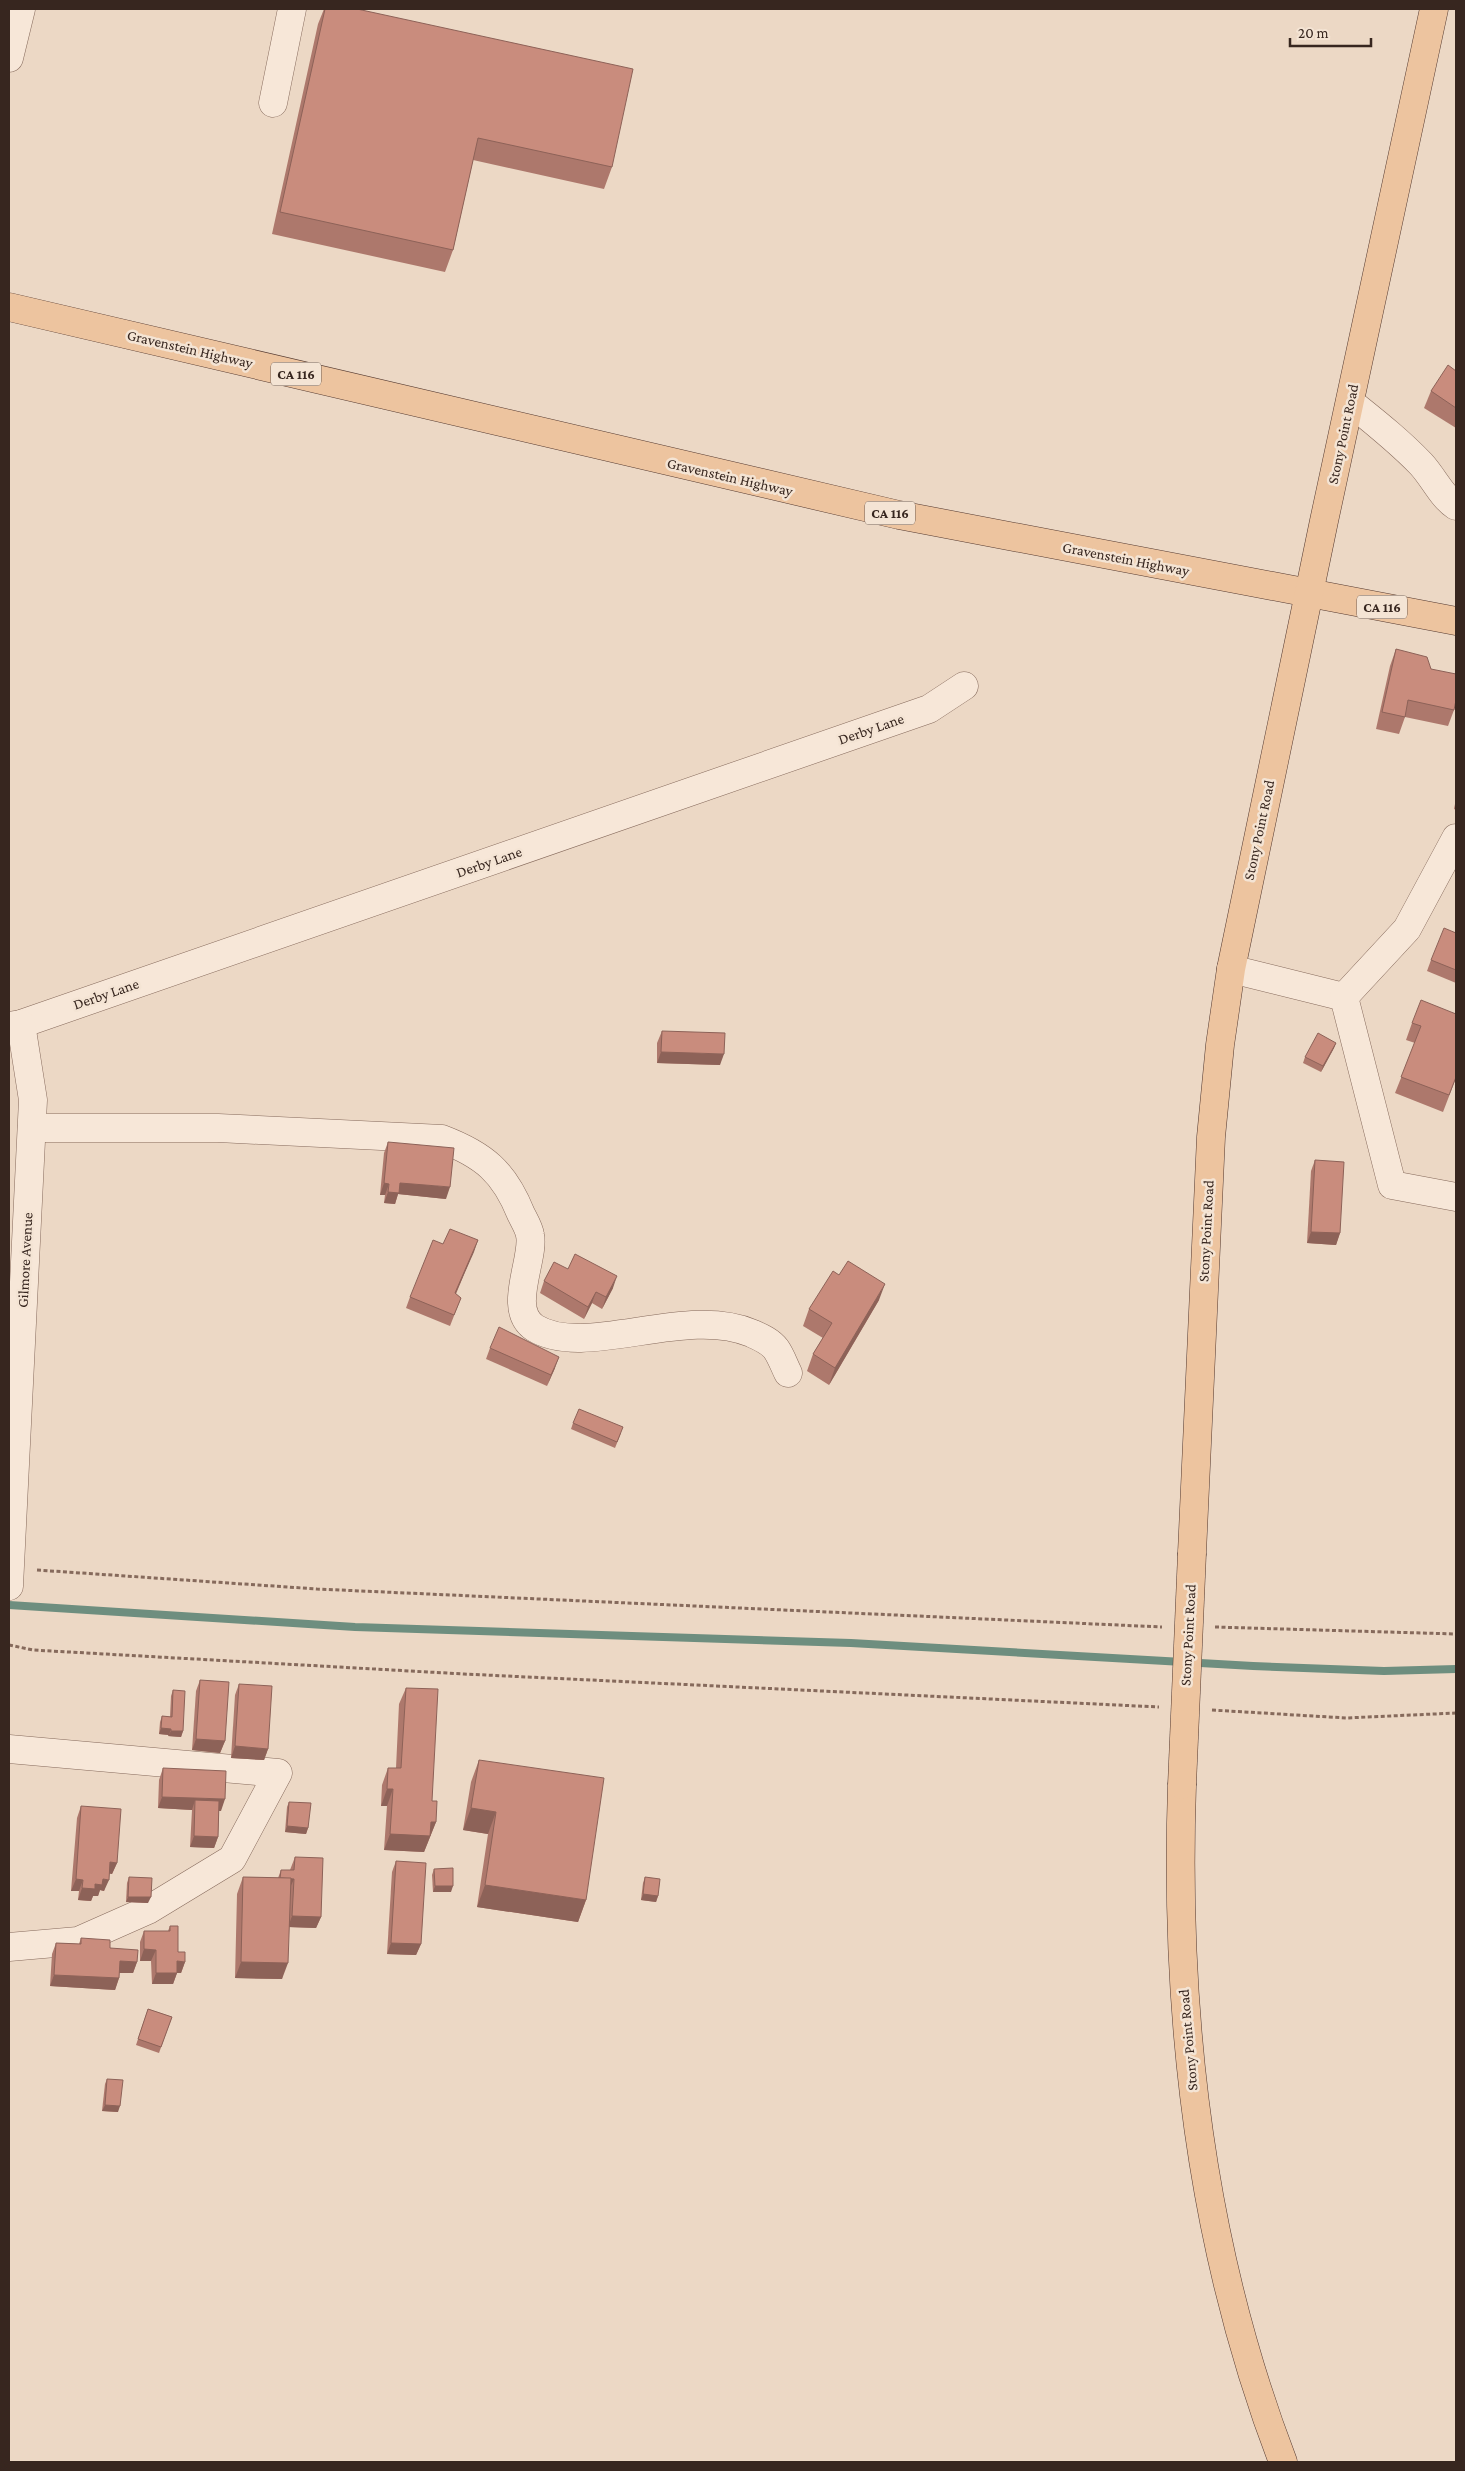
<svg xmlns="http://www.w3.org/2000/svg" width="1465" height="2471" font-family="'Crimson Pro',serif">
<rect width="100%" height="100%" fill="#ecd8c5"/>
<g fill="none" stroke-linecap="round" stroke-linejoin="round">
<path stroke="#6e8e7f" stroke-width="8" d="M 9,1605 L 355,1627 L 851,1643 L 1253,1666 L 1384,1671 L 1456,1669"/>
<g stroke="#866a5c" stroke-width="29">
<g id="minor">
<path d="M 9,58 L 21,9"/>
<path d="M 273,103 L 292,9"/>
<path d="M 1350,402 C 1375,422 1399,441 1421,464 C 1434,478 1441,496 1456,506"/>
<path d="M 1231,969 L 1344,997 L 1392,1185 L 1456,1197"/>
<path d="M 1344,997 L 1407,929 L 1456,838"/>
<path d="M 9,1026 L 21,1024 L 929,709 L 964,686"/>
<path d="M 32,1128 L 218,1128 L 442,1139 C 484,1155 504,1172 521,1214 C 524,1220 529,1228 530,1235 C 535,1259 506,1310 535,1328 C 585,1359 686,1305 751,1333 C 760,1337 770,1341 776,1349 C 781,1356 784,1365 788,1373"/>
<path d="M 9,1586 L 33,1100 L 21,1024"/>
<path d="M 9,1749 L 278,1773 L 232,1859 L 148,1910 L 78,1941 L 9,1947"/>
</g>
</g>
<g stroke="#543930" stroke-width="29">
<g id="major">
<path d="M 9,307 L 899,515 L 1456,621"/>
<path d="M 1192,1553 L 1211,1137 L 1220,1045 L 1231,969 L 1324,521 L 1434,9"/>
<path d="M 1182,1785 C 1174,2015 1200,2246 1283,2462"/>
</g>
</g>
<g stroke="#866a5c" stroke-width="3" stroke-dasharray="4 2.5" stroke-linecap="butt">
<path d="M 37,1570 L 317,1589 L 1162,1627"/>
<path d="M 1215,1627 L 1456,1634"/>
<path d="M 9,1645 L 33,1650 L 464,1674 L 1159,1707"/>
<path d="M 1212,1710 L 1346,1718 L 1456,1713"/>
</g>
<use href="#minor" stroke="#f7e7d8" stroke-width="28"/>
<use href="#major" stroke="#edc49f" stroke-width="28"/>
<g stroke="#543930" stroke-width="29" stroke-linecap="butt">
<path id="major-bridge" d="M 1182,1785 L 1192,1553"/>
</g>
<use href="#major-bridge" stroke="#edc49f" stroke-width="28"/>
</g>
<g fill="#ad786c">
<path d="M 324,9 L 357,9 L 612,167 L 604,189 L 473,160 L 453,250 L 445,272 L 272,234 L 318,24 Z"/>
<path d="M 1456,371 L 1456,428 L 1424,408 L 1431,391 Z"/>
<path d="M 1396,649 L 1431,669 L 1454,710 L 1448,726 L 1405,717 L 1399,734 L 1376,729 L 1390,666 Z"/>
<path d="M 1456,799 L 1456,810 L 1454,809 Z"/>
<path d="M 1456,933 L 1456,983 L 1427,971 L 1431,960 Z"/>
<path d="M 1456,1014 L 1456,1078 L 1443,1112 L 1395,1093 L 1415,1043 L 1406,1040 L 1412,1023 Z"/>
<path d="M 662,1031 L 720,1065 L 657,1063 L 657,1043 Z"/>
<path d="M 1336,1043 L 1334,1048 L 1321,1072 L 1303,1063 L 1305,1057 Z"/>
<path d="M 388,1142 L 446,1199 L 398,1194 L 395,1204 L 384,1203 L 385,1195 L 380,1195 L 384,1153 Z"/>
<path d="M 1315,1160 L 1340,1233 L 1336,1245 L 1307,1243 L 1311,1171 Z"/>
<path d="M 478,1240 L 456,1294 L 461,1298 L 450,1326 L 406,1308 L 410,1297 L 443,1244 Z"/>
<path d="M 568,1269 L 613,1288 L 602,1309 L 592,1303 L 584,1319 L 540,1293 L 544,1281 Z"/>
<path d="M 879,1300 L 829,1385 L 807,1371 L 813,1354 L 823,1338 L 803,1326 L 809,1309 Z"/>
<path d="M 490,1348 L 555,1368 L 547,1386 L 486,1359 Z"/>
<path d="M 573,1423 L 621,1433 L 615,1448 L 571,1429 Z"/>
<path d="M 200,1680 L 225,1741 L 220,1753 L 192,1750 L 196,1691 Z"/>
<path d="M 239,1684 L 268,1749 L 264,1760 L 231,1758 L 235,1695 Z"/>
<path d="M 406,1688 L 436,1822 L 424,1852 L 384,1850 L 387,1806 L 381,1806 L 382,1785 L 388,1768 L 396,1768 L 399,1704 Z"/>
<path d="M 173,1690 L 183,1731 L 181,1737 L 168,1736 L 169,1735 L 159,1734 L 160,1722 L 162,1716 L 170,1717 L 171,1696 Z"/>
<path d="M 479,1760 L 586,1900 L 578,1922 L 477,1907 L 488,1834 L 463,1830 L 471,1782 Z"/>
<path d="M 163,1768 L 221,1811 L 219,1811 L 218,1837 L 214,1848 L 190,1847 L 192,1810 L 158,1808 L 159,1780 Z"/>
<path d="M 289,1802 L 308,1828 L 306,1834 L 285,1832 L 287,1807 Z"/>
<path d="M 81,1806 L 117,1863 L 112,1874 L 109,1873 L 104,1891 L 100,1890 L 98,1896 L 93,1896 L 91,1901 L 78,1900 L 79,1891 L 71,1891 L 77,1818 Z"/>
<path d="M 295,1857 L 321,1917 L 316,1928 L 289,1927 L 282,1979 L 235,1978 L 237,1894 L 243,1877 L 278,1878 L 281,1870 L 290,1870 Z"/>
<path d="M 396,1861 L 421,1944 L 416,1955 L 387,1954 L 392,1872 Z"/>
<path d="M 434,1869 L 451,1892 L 433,1892 L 432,1875 Z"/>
<path d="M 129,1877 L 148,1903 L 126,1902 L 127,1883 Z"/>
<path d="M 645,1877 L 658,1896 L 656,1902 L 641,1900 L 643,1883 Z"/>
<path d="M 170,1926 L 178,1952 L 185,1962 L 181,1973 L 177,1973 L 173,1984 L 152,1984 L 151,1961 L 140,1961 L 140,1942 L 144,1931 L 168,1931 Z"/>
<path d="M 81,1938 L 110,1948 L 137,1962 L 133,1973 L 119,1973 L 119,1978 L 115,1990 L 50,1986 L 52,1954 L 56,1943 L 79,1944 Z"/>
<path d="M 148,2009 L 172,2017 L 159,2053 L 136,2045 Z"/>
<path d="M 107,2079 L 118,2112 L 102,2111 L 105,2084 Z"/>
</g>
<g fill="#8d6258">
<path d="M 1336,1043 L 1334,1048 L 1321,1072 L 1323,1066 Z"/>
<path d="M 661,1052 L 724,1054 L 720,1065 L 657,1063 Z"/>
<path d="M 384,1183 L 389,1184 L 385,1195 L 380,1195 Z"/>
<path d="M 400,1183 L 450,1187 L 446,1199 L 398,1194 L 395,1204 L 384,1203 L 388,1192 Z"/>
<path d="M 1311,1232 L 1340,1233 L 1336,1245 L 1307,1243 Z"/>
<path d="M 478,1240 L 474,1252 L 451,1304 L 455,1293 Z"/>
<path d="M 617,1276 L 613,1288 L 602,1309 L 606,1297 Z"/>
<path d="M 885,1284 L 879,1300 L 829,1385 L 835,1368 Z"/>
<path d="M 596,1292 L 592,1303 L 584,1319 L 588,1307 Z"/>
<path d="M 559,1357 L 555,1368 L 547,1386 L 551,1375 Z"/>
<path d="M 161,1728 L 171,1729 L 169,1735 L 159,1734 Z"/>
<path d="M 171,1731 L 183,1731 L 181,1737 L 168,1736 Z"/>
<path d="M 196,1739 L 225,1741 L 220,1753 L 192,1750 Z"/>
<path d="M 235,1746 L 268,1749 L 264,1760 L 231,1758 Z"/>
<path d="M 387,1789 L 393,1789 L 387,1806 L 381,1806 Z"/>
<path d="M 162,1797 L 225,1799 L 221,1811 L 195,1810 L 195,1800 L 192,1810 L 158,1808 Z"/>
<path d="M 471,1808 L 496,1812 L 488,1834 L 463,1830 Z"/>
<path d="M 431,1822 L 436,1822 L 424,1852 L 384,1850 L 390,1834 Z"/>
<path d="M 287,1826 L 308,1828 L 306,1834 L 285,1832 Z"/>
<path d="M 194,1836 L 218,1837 L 214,1848 L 190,1847 Z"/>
<path d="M 110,1862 L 117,1863 L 112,1874 L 106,1873 Z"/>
<path d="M 76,1879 L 83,1880 L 79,1891 L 71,1891 Z"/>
<path d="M 103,1879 L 109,1880 L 104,1891 L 100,1890 L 98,1896 L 93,1896 L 91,1901 L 78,1900 L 82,1888 L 95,1884 Z"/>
<path d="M 280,1879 L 294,1879 L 289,1890 Z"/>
<path d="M 485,1885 L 586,1900 L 578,1922 L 477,1907 Z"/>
<path d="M 435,1886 L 453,1886 L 451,1892 L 433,1892 Z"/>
<path d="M 643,1894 L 658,1896 L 656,1902 L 641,1900 Z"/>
<path d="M 128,1897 L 151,1897 L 148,1903 L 126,1902 Z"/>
<path d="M 292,1916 L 321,1917 L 316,1928 L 288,1927 Z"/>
<path d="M 391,1943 L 421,1944 L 416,1955 L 387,1954 Z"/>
<path d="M 144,1949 L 156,1950 L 151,1961 L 140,1961 Z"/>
<path d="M 120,1961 L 137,1962 L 133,1973 L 116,1973 Z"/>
<path d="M 177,1961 L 185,1962 L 181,1973 L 177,1973 L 173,1984 L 152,1984 L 156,1973 Z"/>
<path d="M 241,1962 L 288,1963 L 282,1979 L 235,1978 Z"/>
<path d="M 54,1975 L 119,1978 L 115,1990 L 50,1986 Z"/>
<path d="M 105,2105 L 120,2106 L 118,2112 L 102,2111 Z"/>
</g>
<g fill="#c98c7d" stroke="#8d6258">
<path d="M 325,9 L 357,9 L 633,69 L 612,167 L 478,138 L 453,250 L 280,212 Z"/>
<path d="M 1448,365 L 1456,371 L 1456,408 L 1431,391 Z"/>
<path d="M 1396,649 L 1427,657 L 1431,669 L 1456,674 L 1456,700 L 1454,710 L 1408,700 L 1405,717 L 1382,712 Z"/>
<path d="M 1444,928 L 1456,933 L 1456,970 L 1431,960 Z"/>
<path d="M 1421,1000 L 1456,1014 L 1456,1077 L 1449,1095 L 1401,1077 L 1421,1026 L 1412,1023 Z"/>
<path d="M 662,1031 L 725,1033 L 724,1054 L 661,1052 Z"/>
<path d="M 1318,1033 L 1336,1043 L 1323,1066 L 1305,1057 Z"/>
<path d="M 388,1142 L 454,1148 L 450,1187 L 400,1183 L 399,1193 L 388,1192 L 389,1184 L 384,1183 Z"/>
<path d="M 1315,1160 L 1344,1162 L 1340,1233 L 1311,1232 Z"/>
<path d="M 450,1229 L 478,1240 L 455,1293 L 461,1298 L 454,1315 L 410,1297 L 433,1240 L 443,1244 Z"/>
<path d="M 575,1254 L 617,1276 L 606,1297 L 596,1292 L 588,1307 L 544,1281 L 554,1262 L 568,1269 Z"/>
<path d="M 848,1261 L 885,1284 L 835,1368 L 813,1354 L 832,1323 L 809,1309 L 833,1271 L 839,1275 Z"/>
<path d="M 499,1327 L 559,1357 L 551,1375 L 490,1348 Z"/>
<path d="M 579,1409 L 623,1427 L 617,1442 L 573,1423 Z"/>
<path d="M 200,1680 L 229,1682 L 225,1741 L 196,1739 Z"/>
<path d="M 239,1684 L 272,1686 L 268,1749 L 235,1746 Z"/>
<path d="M 406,1688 L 438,1689 L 432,1801 L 437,1801 L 436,1822 L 431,1822 L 430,1836 L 390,1834 L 393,1789 L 387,1789 L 388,1768 L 401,1768 Z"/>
<path d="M 173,1690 L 185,1691 L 183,1731 L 171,1731 L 171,1729 L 161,1728 L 162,1716 L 172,1717 Z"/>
<path d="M 479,1760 L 604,1778 L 586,1900 L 485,1885 L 496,1812 L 471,1808 Z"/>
<path d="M 163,1768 L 226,1771 L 225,1799 L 162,1797 Z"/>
<path d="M 195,1800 L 219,1801 L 218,1837 L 194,1836 Z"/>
<path d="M 289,1802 L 311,1803 L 308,1828 L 287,1826 Z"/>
<path d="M 81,1806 L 121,1809 L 117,1863 L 110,1862 L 109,1880 L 103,1879 L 102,1885 L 95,1884 L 95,1889 L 82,1888 L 83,1880 L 76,1879 Z"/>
<path d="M 295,1857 L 323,1858 L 321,1917 L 292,1916 L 294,1879 L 280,1878 L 281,1870 L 294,1870 Z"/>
<path d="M 396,1861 L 426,1863 L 421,1944 L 391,1943 Z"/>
<path d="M 453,1868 L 453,1886 L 435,1886 L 434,1869 Z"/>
<path d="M 129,1877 L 152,1878 L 151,1897 L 128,1897 Z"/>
<path d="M 243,1877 L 291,1878 L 288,1963 L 241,1962 Z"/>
<path d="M 645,1877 L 660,1879 L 658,1896 L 643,1894 Z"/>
<path d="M 170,1926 L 178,1926 L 178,1952 L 185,1952 L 185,1962 L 177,1961 L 177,1973 L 156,1973 L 156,1950 L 144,1949 L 144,1931 L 170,1931 Z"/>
<path d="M 81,1938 L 110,1940 L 110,1948 L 138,1950 L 137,1962 L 120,1961 L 119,1978 L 54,1975 L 56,1943 L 81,1944 Z"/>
<path d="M 148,2009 L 172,2017 L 161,2047 L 138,2039 Z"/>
<path d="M 107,2079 L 123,2080 L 120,2106 L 105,2105 Z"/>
</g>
<g text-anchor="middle" stroke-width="5" stroke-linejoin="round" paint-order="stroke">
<g fill="#f4e4d4" stroke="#705f55" stroke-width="1">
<rect x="271" y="362.5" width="50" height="23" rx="4"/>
<rect x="865" y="501.5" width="50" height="23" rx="4"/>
<rect x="1357" y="595.5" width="50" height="23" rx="4"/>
</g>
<g font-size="14" font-weight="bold" fill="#37261f">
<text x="296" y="379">CA 116</text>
<text x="890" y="518">CA 116</text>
<text x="1382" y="612">CA 116</text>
</g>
<g font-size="15" fill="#37261f" stroke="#f4e4d4">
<text transform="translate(190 349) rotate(13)" y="5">Gravenstein Highway</text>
<text transform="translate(1343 434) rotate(-78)" y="5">Stony Point Road</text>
<text transform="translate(730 477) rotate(13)" y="5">Gravenstein Highway</text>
<text transform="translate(1126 559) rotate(11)" y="5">Gravenstein Highway</text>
<text transform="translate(871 729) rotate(-19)" y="5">Derby Lane</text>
<text transform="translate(1259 830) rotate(-78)" y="5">Stony Point Road</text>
<text transform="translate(489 862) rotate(-19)" y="5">Derby Lane</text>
<text transform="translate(106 994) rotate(-19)" y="5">Derby Lane</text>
<text transform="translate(1206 1231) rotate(-87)" y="5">Stony Point Road</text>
<text transform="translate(25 1260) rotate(-87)" y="5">Gilmore Avenue</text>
<text transform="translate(1188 1635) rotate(-87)" y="5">Stony Point Road</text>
<text transform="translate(1188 2040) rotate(-95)" y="5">Stony Point Road</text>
</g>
</g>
<rect width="1465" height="2471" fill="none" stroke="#37261f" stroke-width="20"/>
<path d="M1290 38v8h81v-8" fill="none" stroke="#37261f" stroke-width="2.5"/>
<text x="1298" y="38" font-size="15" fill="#37261f" stroke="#f4e4d4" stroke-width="4" paint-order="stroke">20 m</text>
</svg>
